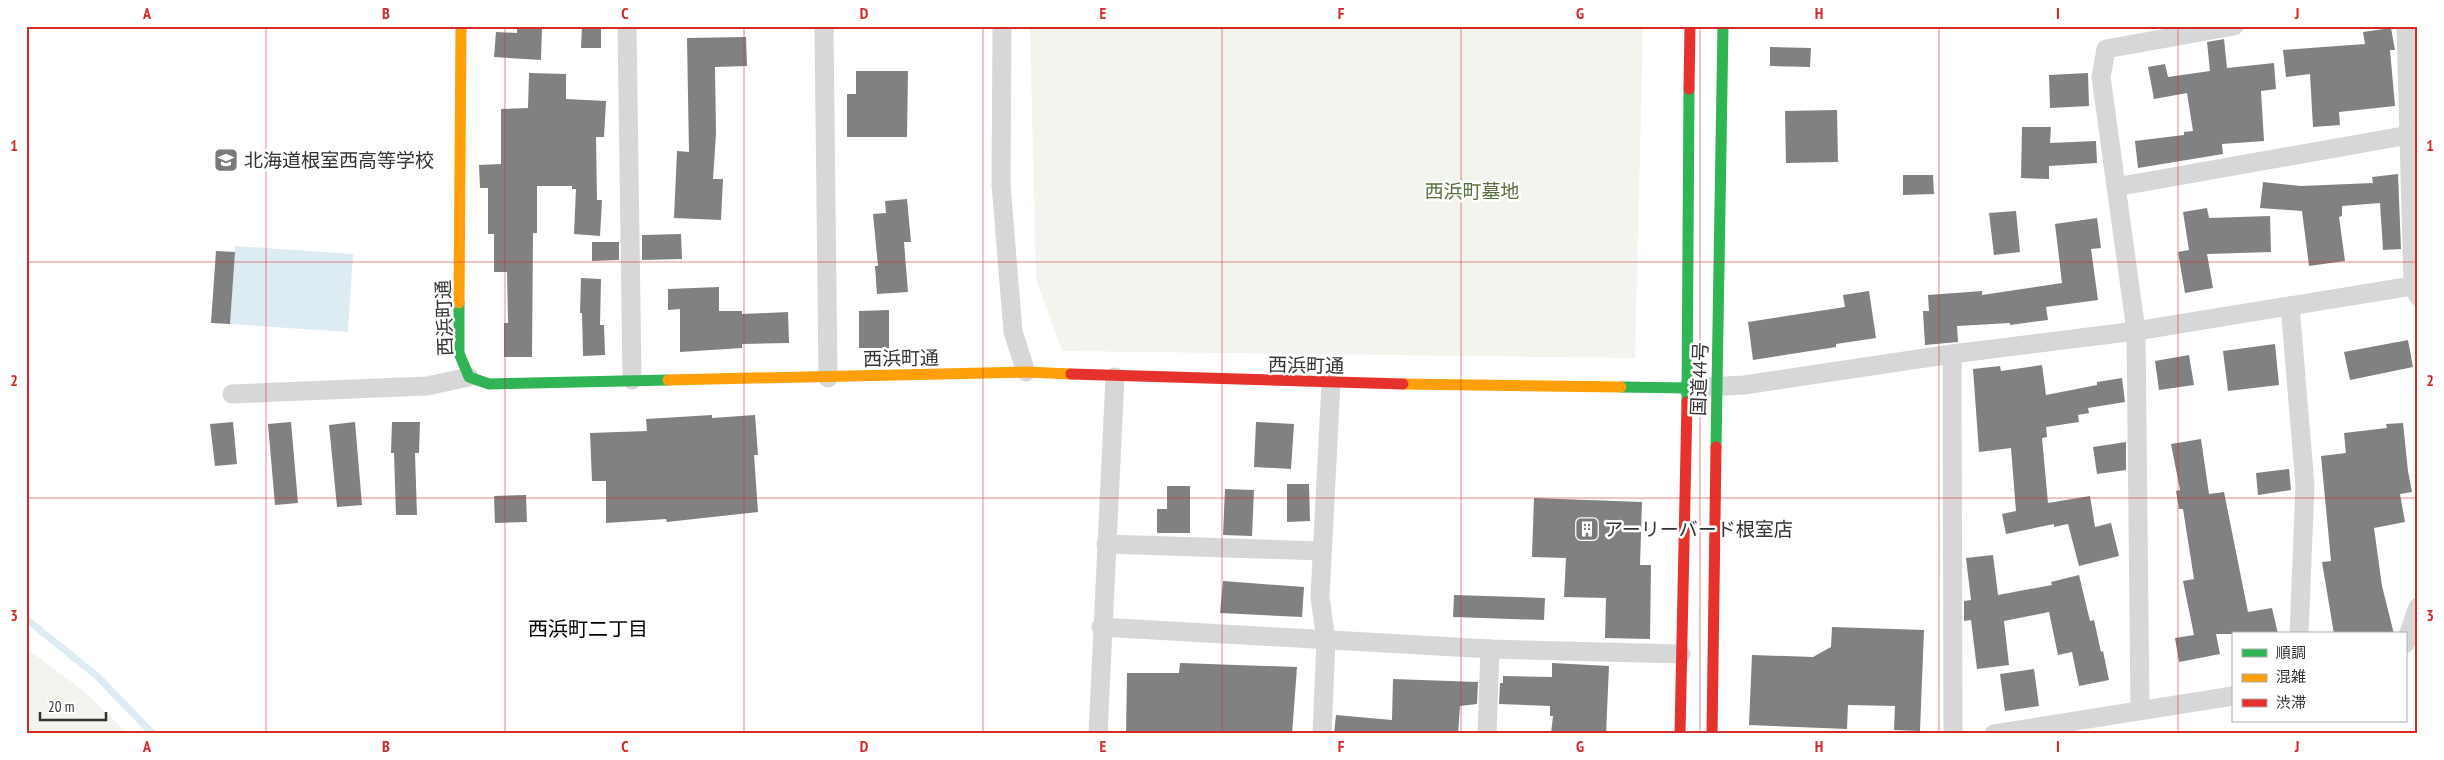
<svg xmlns="http://www.w3.org/2000/svg" width="2444" height="760" font-family="'PT Sans Narrow','Noto Sans JP',sans-serif">
<rect width="100%" height="100%" fill="#fff"/>
<g fill="#f1f5ed">
<path d="M 1030,26 L 1643,26 L 1635,358 L 1062,351 L 1036,279 Z"/>
<path d="M 26,648 L 85,692 L 128,734 L 26,734 Z"/>
</g>
<path fill="#ddebf3" d="M 235,246 L 353,254 L 348,332 L 230,324 Z"/>
<g fill="none" stroke-linecap="round" stroke-linejoin="round">
<path stroke="#ddebf3" stroke-width="7" d="M 26,619 L 97,676 L 153,734"/>
</g>
<g fill="#818181">
<path d="M 517,26 L 542,26 L 541,60 L 494,57 L 496,32 L 517,33 Z"/>
<path d="M 582,26 L 601,26 L 601,48 L 581,48 Z"/>
<path d="M 2391,28 L 2395,50 L 2390,50 L 2395,106 L 2339,112 L 2340,125 L 2313,127 L 2310,74 L 2286,77 L 2283,50 L 2365,44 L 2363,32 Z"/>
<path d="M 746,37 L 747,66 L 715,67 L 716,134 L 713,179 L 723,179 L 721,220 L 674,218 L 677,151 L 689,152 L 687,38 Z"/>
<path d="M 2224,39 L 2227,68 L 2274,63 L 2276,89 L 2261,91 L 2264,141 L 2222,144 L 2223,154 L 2138,168 L 2135,141 L 2184,135 L 2184,132 L 2193,131 L 2187,93 L 2154,99 L 2148,67 L 2165,64 L 2168,77 L 2210,71 L 2207,42 Z"/>
<path d="M 1770,47 L 1811,48 L 1810,67 L 1770,66 Z"/>
<path d="M 856,71 L 908,71 L 907,137 L 847,137 L 847,94 L 856,94 Z"/>
<path d="M 529,73 L 566,74 L 566,99 L 606,101 L 604,137 L 596,137 L 597,200 L 602,200 L 600,236 L 574,234 L 576,189 L 572,189 L 572,186 L 537,186 L 537,233 L 533,233 L 532,357 L 504,357 L 504,323 L 508,323 L 507,272 L 494,272 L 494,234 L 488,234 L 488,188 L 480,188 L 479,165 L 501,164 L 501,109 L 528,108 Z"/>
<path d="M 2088,73 L 2089,106 L 2050,108 L 2049,75 Z"/>
<path d="M 1837,110 L 1838,162 L 1786,163 L 1785,111 Z"/>
<path d="M 2022,127 L 2051,127 L 2050,143 L 2096,141 L 2097,163 L 2049,166 L 2049,179 L 2021,178 Z"/>
<path d="M 2398,174 L 2401,249 L 2383,250 L 2380,203 L 2342,206 L 2342,216 L 2339,217 L 2345,261 L 2309,266 L 2302,211 L 2260,208 L 2263,182 L 2301,186 L 2373,183 L 2372,177 Z"/>
<path d="M 1903,175 L 1933,175 L 1934,194 L 1903,195 Z"/>
<path d="M 907,199 L 911,242 L 904,242 L 908,292 L 877,294 L 875,266 L 878,266 L 873,214 L 886,213 L 885,201 Z"/>
<path d="M 2207,208 L 2209,218 L 2270,216 L 2271,252 L 2207,254 L 2213,288 L 2185,293 L 2178,252 L 2189,250 L 2183,212 Z"/>
<path d="M 2016,211 L 2020,252 L 1994,255 L 1989,213 Z"/>
<path d="M 2097,218 L 2101,248 L 2091,249 L 2098,300 L 2046,307 L 2048,320 L 2010,325 L 2010,323 L 1957,326 L 1958,342 L 1925,345 L 1923,311 L 1929,311 L 1928,295 L 1982,291 L 1982,295 L 2062,283 L 2055,224 Z"/>
<path d="M 681,234 L 682,259 L 642,260 L 642,235 Z"/>
<path d="M 592,242 L 619,242 L 619,260 L 592,261 Z"/>
<path d="M 216,251 L 235,252 L 230,324 L 211,323 Z"/>
<path d="M 581,278 L 601,279 L 600,325 L 604,325 L 605,355 L 583,356 L 582,313 L 580,313 Z"/>
<path d="M 719,287 L 719,311 L 742,311 L 742,314 L 788,312 L 789,343 L 742,344 L 742,348 L 680,352 L 680,309 L 668,310 L 668,289 Z"/>
<path d="M 1869,291 L 1876,338 L 1836,344 L 1836,347 L 1753,360 L 1748,322 L 1845,307 L 1843,295 Z"/>
<path d="M 889,310 L 889,348 L 859,348 L 859,311 Z"/>
<path d="M 2408,340 L 2413,367 L 2350,380 L 2344,352 Z"/>
<path d="M 2275,344 L 2279,385 L 2228,391 L 2223,351 Z"/>
<path d="M 2189,355 L 2194,385 L 2159,390 L 2155,361 Z"/>
<path d="M 2042,365 L 2046,395 L 2097,385 L 2097,382 L 2122,378 L 2125,402 L 2088,408 L 2089,413 L 2078,415 L 2079,422 L 2046,427 L 2047,437 L 2042,438 L 2048,503 L 2090,496 L 2095,527 L 2111,523 L 2119,556 L 2079,566 L 2068,524 L 2054,527 L 2054,524 L 2006,534 L 2002,514 L 2016,511 L 2011,448 L 1979,452 L 1973,369 L 2000,366 L 2001,371 Z"/>
<path d="M 712,415 L 712,418 L 755,415 L 758,455 L 754,455 L 758,512 L 667,522 L 666,519 L 606,523 L 606,481 L 592,481 L 590,433 L 647,431 L 646,419 Z"/>
<path d="M 233,422 L 237,464 L 215,466 L 210,424 Z"/>
<path d="M 291,422 L 298,503 L 275,505 L 268,424 Z"/>
<path d="M 355,422 L 362,505 L 337,507 L 329,425 Z"/>
<path d="M 392,422 L 420,422 L 419,453 L 415,453 L 417,515 L 396,515 L 394,453 L 391,453 Z"/>
<path d="M 1256,422 L 1294,424 L 1291,469 L 1254,467 Z"/>
<path d="M 2403,423 L 2408,471 L 2412,492 L 2400,494 L 2405,522 L 2374,528 L 2382,586 L 2394,634 L 2334,634 L 2322,562 L 2331,561 L 2321,456 L 2346,453 L 2344,433 L 2387,428 L 2386,424 Z"/>
<path d="M 2201,439 L 2209,494 L 2224,492 L 2248,612 L 2272,608 L 2278,634 L 2216,634 L 2220,654 L 2179,662 L 2175,638 L 2194,635 L 2183,581 L 2194,579 L 2183,509 L 2179,509 L 2176,491 L 2180,490 L 2171,444 Z"/>
<path d="M 2126,442 L 2126,470 L 2097,474 L 2093,447 Z"/>
<path d="M 2289,469 L 2291,490 L 2258,495 L 2256,473 Z"/>
<path d="M 1287,484 L 1309,484 L 1310,521 L 1287,522 Z"/>
<path d="M 1167,486 L 1190,486 L 1190,533 L 1157,533 L 1157,509 L 1167,509 Z"/>
<path d="M 1225,489 L 1254,490 L 1252,536 L 1223,535 Z"/>
<path d="M 526,495 L 527,522 L 495,523 L 494,496 Z"/>
<path d="M 1534,498 L 1642,502 L 1640,565 L 1651,565 L 1650,639 L 1605,638 L 1606,598 L 1564,597 L 1566,558 L 1532,557 Z"/>
<path d="M 1993,555 L 1998,595 L 2052,585 L 2051,582 L 2079,575 L 2090,621 L 2094,620 L 2101,652 L 2103,651 L 2109,680 L 2079,686 L 2072,652 L 2058,655 L 2049,612 L 2004,621 L 2009,665 L 1977,669 L 1971,620 L 1964,621 L 1964,601 L 1971,600 L 1966,558 Z"/>
<path d="M 1223,581 L 1304,587 L 1302,617 L 1220,613 Z"/>
<path d="M 1454,595 L 1545,598 L 1544,620 L 1453,617 Z"/>
<path d="M 1832,627 L 1924,630 L 1920,731 L 1894,730 L 1895,706 L 1848,705 L 1847,729 L 1749,725 L 1752,655 L 1813,657 L 1831,647 Z"/>
<path d="M 1180,663 L 1297,667 L 1292,734 L 1126,734 L 1127,673 L 1179,673 Z"/>
<path d="M 1552,663 L 1609,666 L 1606,734 L 1551,734 L 1553,716 L 1550,716 L 1550,706 L 1499,704 L 1500,683 L 1503,683 L 1503,676 L 1552,677 Z"/>
<path d="M 2034,669 L 2039,706 L 2005,711 L 2000,674 Z"/>
<path d="M 1393,679 L 1478,682 L 1477,704 L 1460,706 L 1458,734 L 1334,734 L 1336,715 L 1392,720 Z"/>
</g>
<g fill="none" stroke-linecap="round" stroke-linejoin="round">
<g stroke="#d7d7d7" stroke-width="19">
<path d="M 627,26 L 632,380"/>
<path d="M 824,26 L 828,378"/>
<path d="M 1002,26 L 1001,184 L 1013,332 L 1026,372"/>
<path d="M 2406,26 L 2413,285 L 2418,296"/>
<path d="M 2116,187 L 2409,135"/>
<path d="M 2290,306 L 2305,486 L 2299,634"/>
<path d="M 1952,354 L 1953,734"/>
<path d="M 1687,388 L 1744,385 L 1952,354 L 2136,331 L 2418,285"/>
<path d="M 232,394 L 427,386 L 469,377"/>
<path d="M 1106,544 L 1322,551"/>
<path d="M 1101,627 L 1490,649 L 1681,654"/>
<path d="M 2405,644 L 2418,607"/>
<path d="M 2140,710 L 2136,331 L 2101,77 L 2106,49 L 2234,26"/>
<path d="M 1098,734 L 1115,377"/>
<path d="M 1322,734 L 1326,641 L 1320,597 L 1331,383"/>
<path d="M 1487,734 L 1490,649"/>
<path d="M 1994,734 L 2233,696"/>
</g>
<g stroke="#30b455" stroke-width="11">
<path d="M 459,303 L 459,353 L 469,377 L 489,384 L 668,380"/>
<path d="M 1621,387 L 1687,388"/>
<path d="M 1687,402 L 1689,89"/>
<path d="M 1716,447 L 1723,26"/>
</g>
<g stroke="#ff9f0a" stroke-width="11">
<path d="M 459,303 L 461,26"/>
<path d="M 668,380 L 1026,372 L 1071,374"/>
<path d="M 1403,384 L 1621,387"/>
</g>
<g stroke="#e5322d" stroke-width="11">
<path d="M 1689,89 L 1690,26"/>
<path d="M 1071,374 L 1403,384"/>
<path d="M 1680,734 L 1687,402"/>
<path d="M 1712,734 L 1716,447"/>
</g>
</g>
<path fill="none" stroke="#d62828" stroke-width="1" stroke-opacity="0.55" d="M 266,26 L 266,734M 505,26 L 505,734M 744,26 L 744,734M 983,26 L 983,734M 1222,26 L 1222,734M 1461,26 L 1461,734M 1700,26 L 1700,734M 1939,26 L 1939,734M 2178,26 L 2178,734M 26,262 L 2418,262M 26,498 L 2418,498"/>
<defs>
<g id="school-square" transform="scale(1.25)"><rect x="-9" y="-9" width="18" height="18" rx="4" fill="#7a7a7a" stroke="#fff"/><path d="M0-5L7-2L0 1L-7-2ZM-4 1L0 2.5L4 1V4Q0 6-4 4Z" fill="#fff"/></g>
<g id="building-square" transform="scale(1.25)"><rect x="-9" y="-9" width="18" height="18" rx="4" fill="#7a7a7a" stroke="#fff"/><path d="M-4-6H4V6H1V3H-1V6H-4ZM-2.5-4.3h1.7v1.8h-1.7ZM.8-4.3h1.7v1.8H.8ZM-2.5-1h1.7V.8h-1.7ZM.8-1h1.7V.8H.8Z" fill="#fff"/></g>
</defs>
<g fill-rule="evenodd">
<use href="#school-square" x="226" y="160"/>
<use href="#building-square" x="1587" y="529"/>
</g>
<g text-anchor="middle" stroke-width="5" stroke-linejoin="round" paint-order="stroke">
<g font-size="19" fill="#333" stroke="#fff" text-anchor="start">
<text x="244" y="167">北海道根室西高等学校</text>
<text x="1604" y="536">アーリーバード根室店</text>
</g>
<g font-size="19" fill="#56703f" stroke="#fff">
<text x="1472" y="198">西浜町墓地</text>
</g>
<g font-size="19" fill="#333" stroke="#fff">
<text transform="translate(444 318) rotate(-92)" y="7">西浜町通</text>
<text transform="translate(901 358) rotate(-1)" y="7">西浜町通</text>
<text transform="translate(1306 365) rotate(1)" y="7">西浜町通</text>
<text transform="translate(1699 379) rotate(-88)" y="7">国道44号</text>
</g>
<g font-size="20" fill="#000" stroke="#fff">
<text x="588" y="636">西浜町二丁目</text>
</g>
</g>
<rect width="2444" height="760" fill="none" stroke="#ffffff" stroke-width="55"/>
<rect x="2232" y="632" width="175" height="90" fill="#ffffff" stroke="#adadad"/>
<rect x="2242" y="649" width="25" height="8" fill="#30b455" stroke="#adadad"/>
<text x="2276" y="658" font-size="15" fill="#333333">順調</text>
<rect x="2242" y="674" width="25" height="8" fill="#ff9f0a" stroke="#adadad"/>
<text x="2276" y="682" font-size="15" fill="#333333">混雑</text>
<rect x="2242" y="699" width="25" height="8" fill="#e5322d" stroke="#adadad"/>
<text x="2276" y="708" font-size="15" fill="#333333">渋滞</text>
<path d="M40 712v8h66v-8" fill="none" stroke="#333333" stroke-width="2.5"/>
<text x="48" y="712" font-size="15" fill="#333333" stroke="#ffffff" stroke-width="4" paint-order="stroke">20 m</text>
<rect x="28" y="28" width="2388" height="704" fill="none" stroke="#d62828" stroke-width="2"/>
<g font-size="16" text-anchor="middle" font-weight="bold" fill="#d62828">
<text x="147" y="19">A</text>
<text x="386" y="19">B</text>
<text x="625" y="19">C</text>
<text x="864" y="19">D</text>
<text x="1103" y="19">E</text>
<text x="1341" y="19">F</text>
<text x="1580" y="19">G</text>
<text x="1819" y="19">H</text>
<text x="2058" y="19">I</text>
<text x="2297" y="19">J</text>
<text x="14" y="151">1</text>
<text x="2430" y="151">1</text>
<text x="14" y="386">2</text>
<text x="2430" y="386">2</text>
<text x="14" y="621">3</text>
<text x="2430" y="621">3</text>
<text x="147" y="752">A</text>
<text x="386" y="752">B</text>
<text x="625" y="752">C</text>
<text x="864" y="752">D</text>
<text x="1103" y="752">E</text>
<text x="1341" y="752">F</text>
<text x="1580" y="752">G</text>
<text x="1819" y="752">H</text>
<text x="2058" y="752">I</text>
<text x="2297" y="752">J</text>
</g>
</svg>
